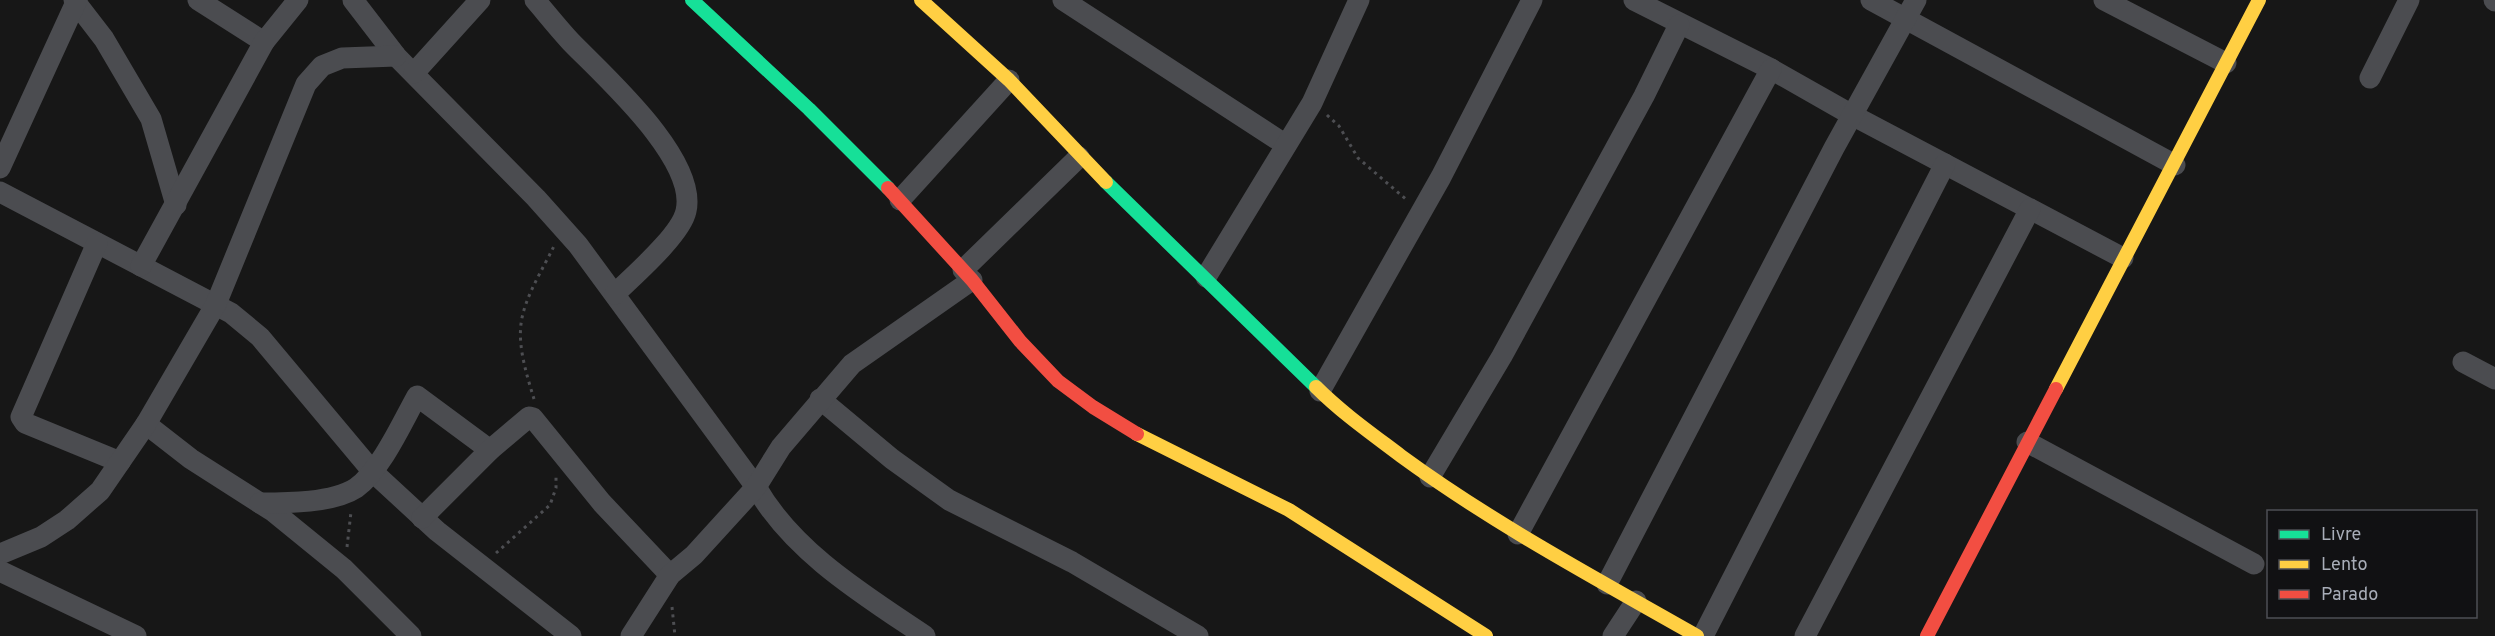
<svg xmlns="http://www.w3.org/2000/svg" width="2495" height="636" font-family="Overpass,sans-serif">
<rect width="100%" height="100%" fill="#171717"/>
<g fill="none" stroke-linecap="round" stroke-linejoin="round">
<g stroke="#4d4e52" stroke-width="3" stroke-dasharray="3 4.5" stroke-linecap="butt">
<path d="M 1327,115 L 1339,126 L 1358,158 L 1408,201"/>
<path d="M 534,399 C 527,376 518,348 521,324 C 524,298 543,269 554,246"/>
<path d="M 347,547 L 351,512"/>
<path d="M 496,553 L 550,505 L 556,488 L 556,477"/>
<path d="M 672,607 L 675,636"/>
</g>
<g stroke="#4b4c50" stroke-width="21">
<path d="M 74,0 L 104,39 L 151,119 L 176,205"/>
<path d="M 198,0 L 264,42"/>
<path d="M 353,0 L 396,56 L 536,198 L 578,245 L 756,487 C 793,552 864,595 925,636"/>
<path d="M 535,0 C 547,14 558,28 571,42 C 604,76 698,159 686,211 C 681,235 633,276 615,294"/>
<path d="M 1063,0 L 1286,145"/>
<path d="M 1634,0 L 1771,69 L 1852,115 L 2123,258"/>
<path d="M 1871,0 L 2175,165"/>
<path d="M 2104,0 L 2226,63"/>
<path d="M 2494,0 L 2495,1"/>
<path d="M 414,73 L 480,0"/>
<path d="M 2370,78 L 2409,0"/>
<path d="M 0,168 L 77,0"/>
<path d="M 0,192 L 231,313 L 260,337 L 373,472 L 437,531 L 571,636"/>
<path d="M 900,200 L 1009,80"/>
<path d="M 97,243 L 21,417 L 25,423 L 120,462"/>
<path d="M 141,266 L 264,42 L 298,0"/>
<path d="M 963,270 L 1079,157"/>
<path d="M 1206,277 L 1312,103 L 1359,0"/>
<path d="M 2463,362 L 2495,379"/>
<path d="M 1320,391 L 1441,177 L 1532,0"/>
<path d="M 820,399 L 892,459 L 949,500 L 1072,562 L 1198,636"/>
<path d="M 146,424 L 191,459 L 274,512 L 344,569 L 411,636"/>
<path d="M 2027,442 L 2254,564"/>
<path d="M 1430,477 L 1502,356 L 1644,96 L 1679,25"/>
<path d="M 260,503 C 287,503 333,503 356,488 C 381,470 402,423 417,396 L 490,450"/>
<path d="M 422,518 L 490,450 L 529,417 L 533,418 L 602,503 L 670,575"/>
<path d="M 1518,534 L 1771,69"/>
<path d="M 0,554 L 41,537 L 67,520 L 100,491 L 146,424 L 216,304 L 306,84 L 322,66 L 342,58 L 396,56"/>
<path d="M 0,571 L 136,636"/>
<path d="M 1607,584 L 1834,148 L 1916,0"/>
<path d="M 631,636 L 670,575 L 694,555 L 756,487 L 781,447 L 852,364 L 972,280"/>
<path d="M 1613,636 L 1636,601"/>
<path d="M 1703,636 L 1945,164"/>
<path d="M 1805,636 L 2030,209"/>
</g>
<g stroke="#16e098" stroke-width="14">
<path d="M 692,0 L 809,109 L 888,188"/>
<path d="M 1106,182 L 1316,387"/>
</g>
<g stroke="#ffcf43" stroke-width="14">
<path d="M 921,0 L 1009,80 L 1106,182"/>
<path d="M 1316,387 C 1342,413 1372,434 1401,456 C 1494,524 1597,579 1697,636"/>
<path d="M 2056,389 L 2259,0"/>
<path d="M 1137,434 L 1289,510 L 1486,636"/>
</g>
<g stroke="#f24e42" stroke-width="14">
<path d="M 888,188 L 972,280 L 1020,341 L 1058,381 L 1093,407 L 1137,434"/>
<path d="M 1927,636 L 2056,389"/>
</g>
</g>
<rect x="2267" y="510" width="210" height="108" fill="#111113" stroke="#4d4f55" stroke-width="1.5"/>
<rect x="2279" y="530" width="30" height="9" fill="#16e098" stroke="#4d4f55" stroke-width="1.5"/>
<text x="2321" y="540" font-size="18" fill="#a8adb8">Livre</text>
<rect x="2279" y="560" width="30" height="9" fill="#ffcf43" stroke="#4d4f55" stroke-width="1.5"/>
<text x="2321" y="570" font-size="18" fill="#a8adb8">Lento</text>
<rect x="2279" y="590" width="30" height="9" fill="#f24e42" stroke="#4d4f55" stroke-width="1.5"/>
<text x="2321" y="600" font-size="18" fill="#a8adb8">Parado</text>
</svg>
